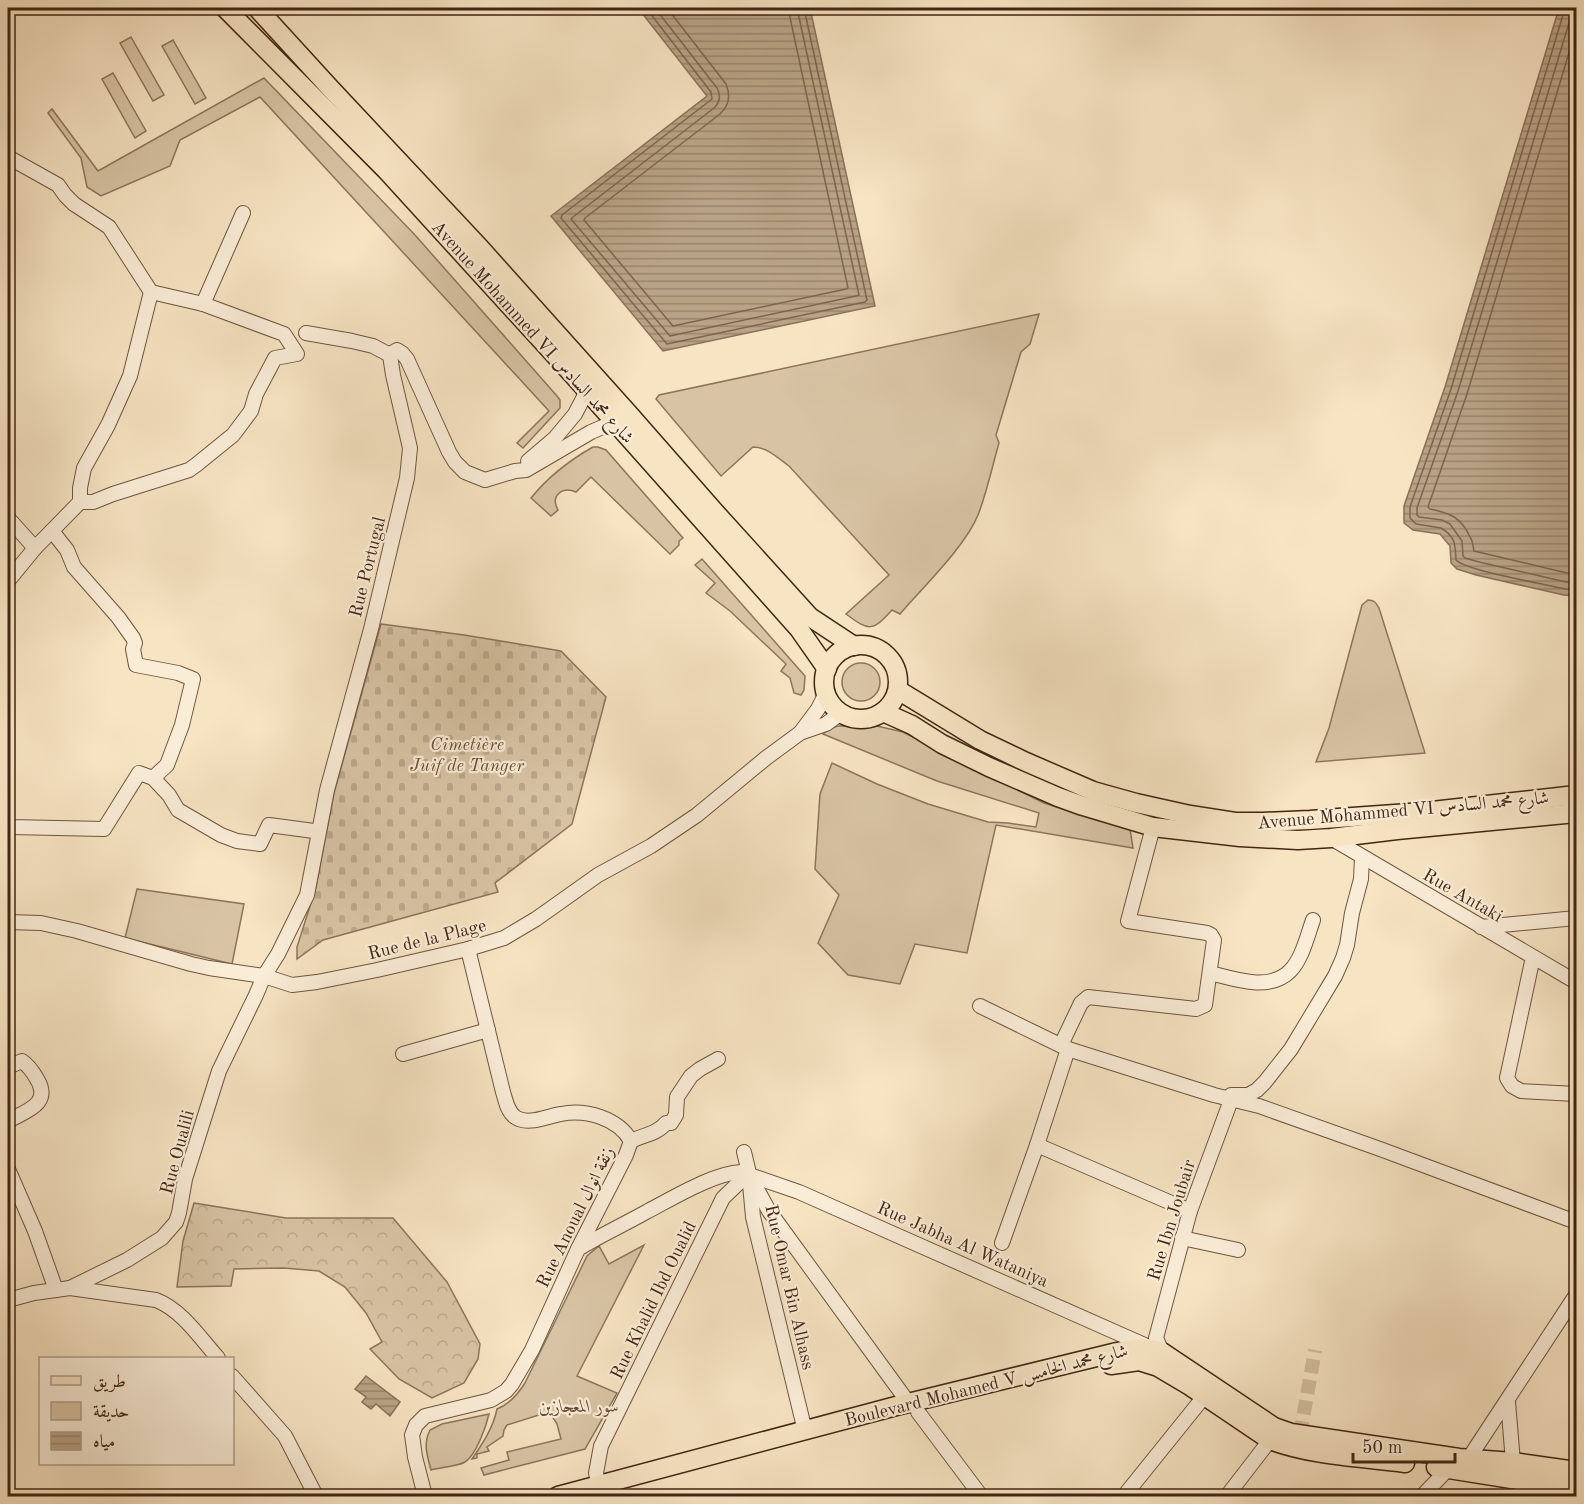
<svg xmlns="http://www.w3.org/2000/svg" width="1584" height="1504" font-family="'Old Standard TT',Amiri,serif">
<defs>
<pattern id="forest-crowns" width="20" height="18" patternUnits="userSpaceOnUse" patternTransform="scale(1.5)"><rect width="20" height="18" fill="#d8c4a5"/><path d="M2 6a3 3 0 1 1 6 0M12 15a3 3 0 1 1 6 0" fill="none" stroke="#bba88d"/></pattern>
<pattern id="cemetery-stones" width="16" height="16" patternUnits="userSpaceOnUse" patternTransform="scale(1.5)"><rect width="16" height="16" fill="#d8c4a5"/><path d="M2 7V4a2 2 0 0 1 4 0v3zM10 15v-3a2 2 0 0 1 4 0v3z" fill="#bba88d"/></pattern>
<pattern id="water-rules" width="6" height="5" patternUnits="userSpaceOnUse" patternTransform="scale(1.5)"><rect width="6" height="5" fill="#b9a387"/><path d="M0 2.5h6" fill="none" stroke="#98856d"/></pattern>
</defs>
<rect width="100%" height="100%" fill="#f7e4c3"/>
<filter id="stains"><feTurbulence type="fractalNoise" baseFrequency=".00333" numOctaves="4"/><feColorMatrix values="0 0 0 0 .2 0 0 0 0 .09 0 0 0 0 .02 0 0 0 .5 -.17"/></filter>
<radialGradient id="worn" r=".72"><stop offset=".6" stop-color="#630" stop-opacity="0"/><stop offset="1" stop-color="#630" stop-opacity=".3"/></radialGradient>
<g fill="#d8c4a5" stroke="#8d745c" stroke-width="1.5">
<path d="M 131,37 L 164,95 L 153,101 L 120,43 Z"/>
<path d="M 173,40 L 206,98 L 195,104 L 162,46 Z"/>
<path d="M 113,73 L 146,131 L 135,138 L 102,79 Z"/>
<path d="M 264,78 L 415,235 L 557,396 L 560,400 L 560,408 L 523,448 L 517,443 L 549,411 L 260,97 L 180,140 L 170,166 L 101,196 L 87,187 L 81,158 L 48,113 L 52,109 L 98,171 Z"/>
<path d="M 1039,314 L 1030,344 L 1021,352 L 996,435 L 999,443 C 992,467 987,492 978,515 C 965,547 923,587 900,614 L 892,610 C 872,632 869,631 846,614 L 889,575 L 789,466 C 778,458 767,447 753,447 L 721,476 L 656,399 L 659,395 Z"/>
<path d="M 593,447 L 598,447 L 606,450 L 683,538 L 679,541 L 679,545 L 670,554 L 591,477 L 576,492 C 562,486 550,496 558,510 L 551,516 L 531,498 C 548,477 570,460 593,447 Z"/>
<path d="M 702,559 L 805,676 L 804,690 L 801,695 L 794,693 L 790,678 L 781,671 L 786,664 L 730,611 L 706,593 L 715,583 L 695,565 Z"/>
<path d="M 1368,600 C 1375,600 1376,603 1379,608 L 1425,753 L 1316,762 L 1329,728 L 1362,605 Z"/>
<circle cx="861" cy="682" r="19"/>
<path d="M 838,726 L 877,726 L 903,732 L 1044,803 L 1130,829 L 1133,848 L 996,825 L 967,953 L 915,944 L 900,984 L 848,975 L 818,943 L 839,895 L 815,869 L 820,794 L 832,763 L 877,784 L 928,804 L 988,822 L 1008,823 L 1036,827 L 1039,813 L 937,781 L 823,734 L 831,728 Z"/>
<path d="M 137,889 L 244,904 L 232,964 L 125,938 Z"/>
<path d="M 644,1245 L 577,1376 L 617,1393 L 585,1449 L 484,1475 L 481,1468 L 509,1460 L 507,1452 L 561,1439 L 557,1424 L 552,1416 L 545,1413 L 507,1425 L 504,1430 L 503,1436 L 487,1447 L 489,1451 L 477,1454 L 477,1458 L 472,1459 C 483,1443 493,1428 497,1409 C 510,1404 518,1394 525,1383 L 587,1256 L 599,1246 L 609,1264 Z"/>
<path d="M 489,1414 C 486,1427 476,1455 465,1462 C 459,1466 438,1468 431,1470 C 427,1455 423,1444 430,1430 L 442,1424 Z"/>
</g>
<path fill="url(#forest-crowns)" stroke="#8d745c" stroke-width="1.5" d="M 194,1203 L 286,1218 L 393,1218 L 447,1282 L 480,1344 L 478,1359 L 464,1383 L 432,1398 L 399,1379 L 370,1349 L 382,1342 L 366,1313 L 345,1287 L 319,1271 L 284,1268 L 234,1269 L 231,1286 L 177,1287 L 183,1241 Z"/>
<path fill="url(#cemetery-stones)" stroke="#8d745c" stroke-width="1.5" d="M 381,624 L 464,635 L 561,651 L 606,697 L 572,824 L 495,883 L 498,892 L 323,940 L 297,959 L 297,947 L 316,887 L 334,793 Z"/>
<g fill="url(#water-rules)" stroke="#897158" stroke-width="1.5">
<path d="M 638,8 L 810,8 L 875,306 L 663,351 L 551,216 L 707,96 Z"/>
<path d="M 1559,8 L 1576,8 L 1576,596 L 1564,595 L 1476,575 L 1457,569 L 1451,563 L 1450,546 L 1440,534 L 1413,530 L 1404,523 L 1404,506 L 1445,387 Z"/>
<path d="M 366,1376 L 400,1402 L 390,1416 L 376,1404 L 371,1409 L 362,1402 L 366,1397 L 355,1389 Z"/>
</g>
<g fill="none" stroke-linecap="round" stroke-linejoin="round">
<g stroke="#7e644c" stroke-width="1.5">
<path d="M 646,8 L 711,92 L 712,99 L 562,215 L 561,218 L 667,344 L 865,302 L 867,300 L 804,8"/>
<path d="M 655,8 L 717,88 C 721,95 720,102 714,108 L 573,217 L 571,219 L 670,336 L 856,296 L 859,295 L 797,8"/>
<path d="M 667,8 L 726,84 C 731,96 729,106 720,114 L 585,218 L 584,220 L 673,326 L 846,289 L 848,288 L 788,8"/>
<path d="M 1565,8 L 1451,389 L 1410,507 L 1410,518 L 1416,524 L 1441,528 C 1456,537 1455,544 1456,560 C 1467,571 1545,584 1565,589 L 1576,590"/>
<path d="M 1572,8 L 1572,13 L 1458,391 L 1417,508 L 1417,515 L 1419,517 L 1442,520 L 1450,524 L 1462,541 L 1463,556 L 1465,558 L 1479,562 L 1566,582 L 1576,582"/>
<path d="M 1576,29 L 1467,394 L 1428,507 L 1430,509 C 1450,513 1461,517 1470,537 C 1473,541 1473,547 1474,551 L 1567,573 L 1576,573"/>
</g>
<path stroke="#d3bea0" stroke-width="14" stroke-dasharray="14 7" stroke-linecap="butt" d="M 1300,1435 L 1315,1350"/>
<g stroke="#6f553e" stroke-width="16">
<g id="minor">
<path d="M 8,157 L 58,185 L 65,195 L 74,204 L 109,227 L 151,292"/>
<path d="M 203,304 L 243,213"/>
<path d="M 306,333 L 352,341 L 373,346 L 390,355"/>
<path d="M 528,461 L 555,438 L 575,414 L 587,391"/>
<path d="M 80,502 L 93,502 L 113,494 L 189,470 L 196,465 L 233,435 L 251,411 L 256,394 L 275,358 L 297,354 L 284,334 L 203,304 L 151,292"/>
<path d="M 8,518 L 35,548"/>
<path d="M 52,531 L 67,550 L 74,567 L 118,617 L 133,638 L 135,643 L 133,649 L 136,665 L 178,673 L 193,679 L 182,725 L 167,765 L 153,778"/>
<path d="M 8,581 L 35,548 L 80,502 L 80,488 L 84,468 L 108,425 L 130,376 L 151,292"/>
<path d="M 800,733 L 818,709 L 826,693"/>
<path d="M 8,826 L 10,827 L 104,829 L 139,773 L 153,778 L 169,795 L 178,810 L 221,835 L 237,841 L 260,844 L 269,825 L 314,831"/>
<path d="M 1331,838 L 1576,982"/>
<path d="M 8,922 L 41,923 L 77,931 L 191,964 L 209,968 L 264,976 L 292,985 L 317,982 L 377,970 L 468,949 L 504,938 L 536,919 L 598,875 L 651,846 L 697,815 L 766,758 L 800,733 L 826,724 L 841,713"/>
<path d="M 1481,927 L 1576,918"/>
<path d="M 468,949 L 503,1092 C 506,1101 507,1111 515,1117 C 528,1126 547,1116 561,1114 C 586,1109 618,1118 631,1141"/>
<path d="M 1533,957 L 1507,1078 L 1512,1086 L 1521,1091 L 1576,1094"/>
<path d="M 1210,973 C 1234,979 1269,992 1290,971 C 1302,959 1307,937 1313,920"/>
<path d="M 980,1006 L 1068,1049 L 1214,1095 L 1259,1106 L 1380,1149 L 1576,1222"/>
<path d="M 1061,1045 L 1081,1003 L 1088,997 L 1196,1009 L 1205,1005 L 1214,940 L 1211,935 L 1207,933 L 1128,921 L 1153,827"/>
<path d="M 403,1054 L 488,1030"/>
<path d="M 8,1067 L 22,1061 C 29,1066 33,1072 37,1079 C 52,1104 26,1111 8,1121"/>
<path d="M 1231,1095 L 1248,1095 L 1257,1090 L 1265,1082 L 1291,1049 L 1335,976 L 1343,958 L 1347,945 L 1352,913 L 1361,879 L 1362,857"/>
<path d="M 631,1141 C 643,1135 657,1134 666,1123 L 671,1123 L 676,1115 L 677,1097 L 691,1076 L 700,1069 L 718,1059"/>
<path d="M 1037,1145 L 1190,1211"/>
<path d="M 744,1152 L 749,1173 L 753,1217 L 805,1431"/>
<path d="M 8,1169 L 35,1231 L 56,1290"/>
<path d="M 752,1180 L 769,1211 L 905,1398"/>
<path d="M 1182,1238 L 1238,1250"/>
<path d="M 1002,1243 L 1037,1145 L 1068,1049"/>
<path d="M 578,1249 C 601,1235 625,1224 648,1211 C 673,1198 714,1173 741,1172 L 799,1192 L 1149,1347"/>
<path d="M 70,1288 L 127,1260 L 162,1238 L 176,1222 L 179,1213 L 185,1179 L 219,1071 L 256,995 L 264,976 L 278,954 L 307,895 L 327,790 L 371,629 L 407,478 L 410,448 L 393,375 L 390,355 L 392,353 L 397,350 L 402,353 L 407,359 L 449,452 L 455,462 L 465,472 L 485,480 L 515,471 L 526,470 L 591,432 L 614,422"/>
<path d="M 8,1300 L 34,1293 L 70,1288 L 156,1300 C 182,1310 200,1338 218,1358"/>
<path d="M 1162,1352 L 1156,1338 L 1190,1211 L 1231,1100"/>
<path d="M 232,1376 L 285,1436 L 316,1496"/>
<path d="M 1508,1402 L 1513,1462"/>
<path d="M 918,1412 L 981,1496"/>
<path d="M 1469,1458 L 1576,1295"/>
<path d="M 599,1486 L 596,1473 L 601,1446 L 723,1198 L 749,1173"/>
<path d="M 425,1496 L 415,1457 L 413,1442 L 412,1435 L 416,1425 L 425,1416 L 491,1400 L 506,1391 L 512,1384 L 532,1350 L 578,1249 L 626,1155 L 631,1141"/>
<path d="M 1124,1496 L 1211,1388"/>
<path d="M 1227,1496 L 1270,1440"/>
<path d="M 1422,1496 L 1453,1464"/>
<path d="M 1524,1496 L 1530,1482"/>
</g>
</g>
<g stroke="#422512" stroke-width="21">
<g id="major">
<path d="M 225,8 L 386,170 L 573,375 L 799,629 L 827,669"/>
<path d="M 257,8 L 331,89 L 480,248 L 628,413 L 713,510 L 810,617 L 854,646"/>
<circle cx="861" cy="682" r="37"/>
<path d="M 898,690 L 980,740 L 1026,762 L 1093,791 L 1136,803 L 1190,815 L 1235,822 L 1263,822 L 1310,820 L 1423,812 L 1576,795"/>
<path d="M 883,712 L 912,725 L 942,744 L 989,767 L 1058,797 L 1083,806 L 1153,827 L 1240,837 L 1298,840 L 1331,838 L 1397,830 L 1576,813"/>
<path d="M 1111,1365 L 1139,1361 L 1158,1367 L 1190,1386 L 1270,1440 C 1313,1456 1360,1457 1405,1463"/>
<path d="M 1436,1467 L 1530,1482 L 1576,1486"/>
<path d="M 558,1496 L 900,1405 L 1117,1352 C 1133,1349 1146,1346 1162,1352 L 1274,1427 L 1291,1433 L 1459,1458 L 1513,1462 L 1576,1471"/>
</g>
</g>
<use href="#minor" stroke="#faedd8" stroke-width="14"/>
<use href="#major" stroke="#f7e4c3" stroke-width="18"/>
</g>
<g text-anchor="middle" stroke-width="4.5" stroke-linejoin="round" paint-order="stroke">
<g font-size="18" fill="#422512" stroke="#faedd8">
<text transform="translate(533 332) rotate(48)" y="6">Avenue Mohammed VI شارع محمد السادس</text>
<text transform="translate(367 567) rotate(-76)" y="6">Rue Portugal</text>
<text transform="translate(1403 810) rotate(-5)" y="6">Avenue Mohammed VI شارع محمد السادس</text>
<text transform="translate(1463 895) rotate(30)" y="6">Rue Antaki</text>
<text transform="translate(427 939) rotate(-14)" y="6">Rue de la Plage</text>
<text transform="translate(177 1152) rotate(-75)" y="6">Rue Oualili</text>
<text transform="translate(575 1217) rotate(-64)" y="6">Rue Anoual زنقة انوال</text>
<text transform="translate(1171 1220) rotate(-73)" y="6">Rue Ibn Joubair</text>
<text transform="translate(963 1244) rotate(24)" y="6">Rue Jabha Al Wataniya</text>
<text transform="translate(790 1287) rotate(77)" y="6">Rue Omar Bin Alhass</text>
<text transform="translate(653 1300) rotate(-64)" y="6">Rue Khalid Ibd Oualid</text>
<text transform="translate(986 1385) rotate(-14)" y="6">Boulevard Mohamed V شارع محمد الخامس</text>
</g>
<g font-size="18" font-style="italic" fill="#684d37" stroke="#faedd8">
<text x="467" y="750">Cimetière<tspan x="467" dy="21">Juif de Tanger</tspan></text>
<text x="579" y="1412">سور المعجازين</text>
</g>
</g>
<rect width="1584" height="1504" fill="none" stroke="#f7e4c3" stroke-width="30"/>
<rect x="9" y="9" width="1566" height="1486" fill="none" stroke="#422512" stroke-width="3"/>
<rect x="15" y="15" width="1554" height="1474" fill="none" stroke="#422512" stroke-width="1.5"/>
<rect x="39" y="1357" width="195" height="108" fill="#faedd8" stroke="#b09d89" stroke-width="1.5"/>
<rect x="51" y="1376" width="30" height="9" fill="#f7e4c3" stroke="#b09d89" stroke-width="1.5"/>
<text x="93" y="1387" font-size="18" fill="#422512">طريق</text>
<rect x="51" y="1402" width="30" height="18" fill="#d8c4a5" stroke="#b09d89" stroke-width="1.5"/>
<text x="93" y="1417" font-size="18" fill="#422512">حديقة</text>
<rect x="51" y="1432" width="30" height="18" fill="url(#water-rules)" stroke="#b09d89" stroke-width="1.5"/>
<text x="93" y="1447" font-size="18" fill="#422512">مياه</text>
<path d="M1353 1453v9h102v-9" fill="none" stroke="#422512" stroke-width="3"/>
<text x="1362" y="1453" font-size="18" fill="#422512" stroke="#faedd8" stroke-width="4.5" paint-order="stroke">50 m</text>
<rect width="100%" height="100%" filter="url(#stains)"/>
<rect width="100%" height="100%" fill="url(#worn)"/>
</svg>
